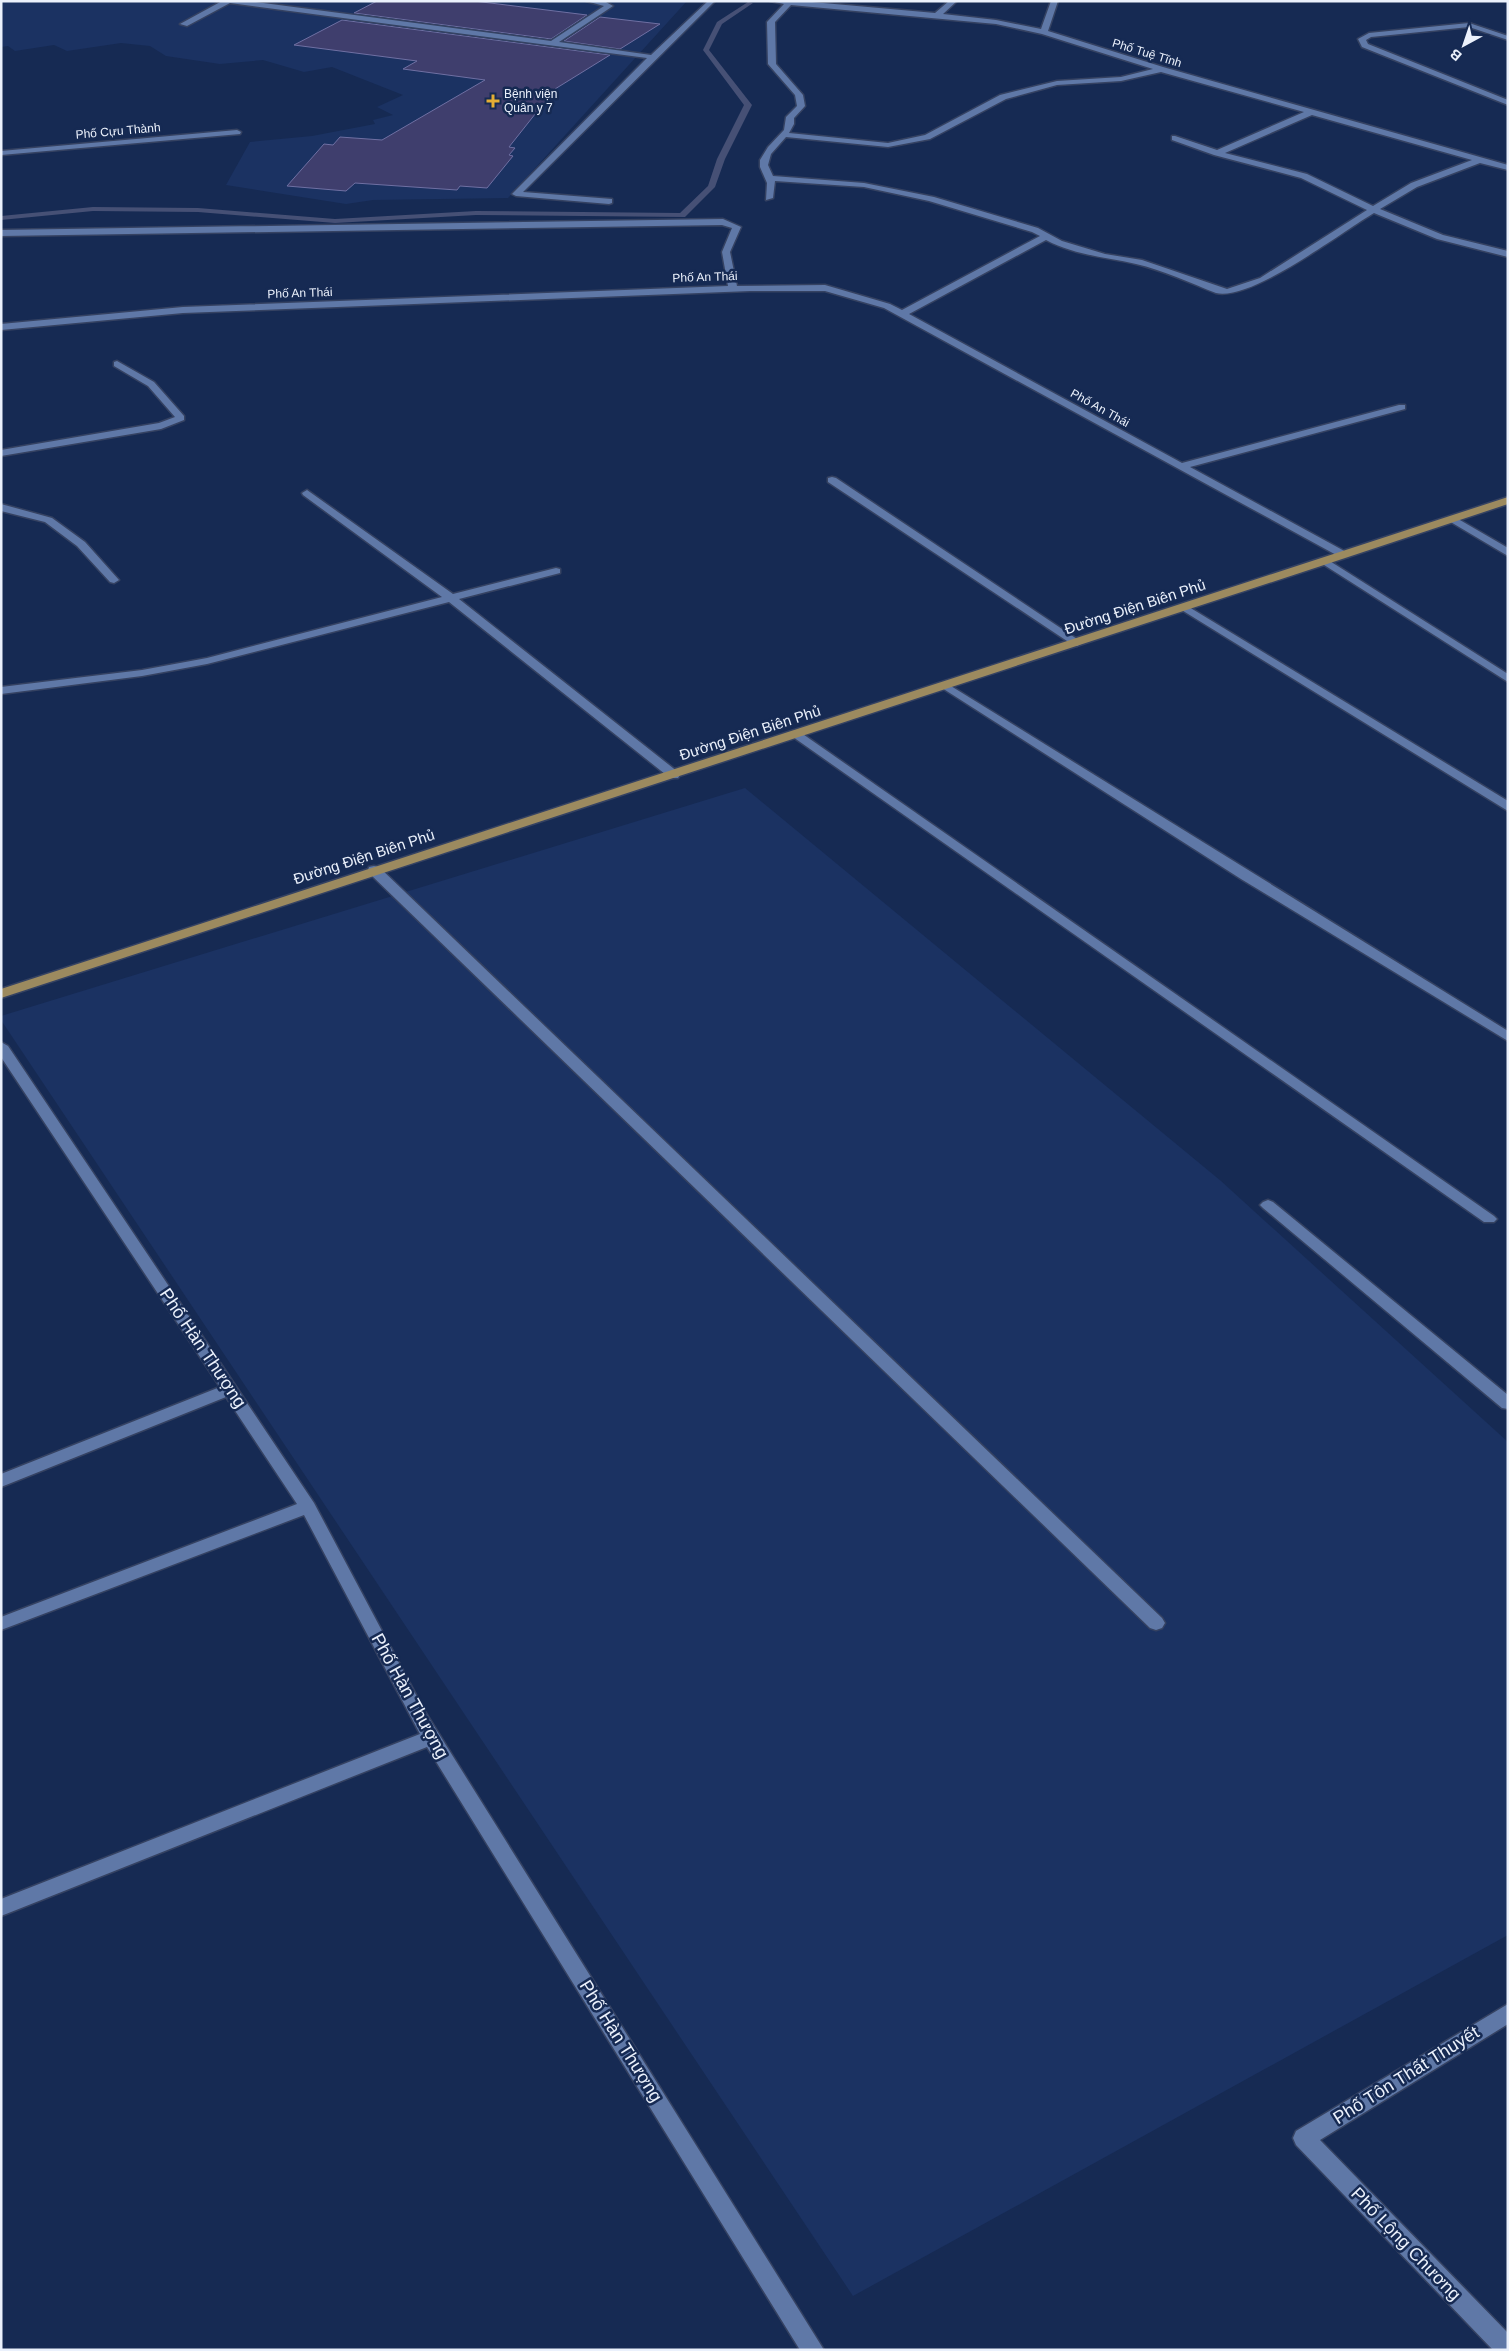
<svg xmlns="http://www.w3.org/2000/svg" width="1509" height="2351" font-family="Helvetica,sans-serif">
<rect width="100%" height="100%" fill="#162a53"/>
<g fill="#1b3262">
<path d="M 1,1 L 687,1 L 508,198 L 373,200 L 346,204 L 226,185 L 250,142 L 312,136 L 375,124 L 373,120 L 393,115 L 377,107 L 403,95 L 332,67 L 304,72 L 263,60 L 220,64 L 166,56 L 150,46 L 121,43 L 67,51 L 54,45 L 15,51 L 8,46 L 1,47 Z"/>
<path d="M 745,788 L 1221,1181 L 1508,1442 L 1508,1935 L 853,2296 L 1,1020 L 1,1016 Z"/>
</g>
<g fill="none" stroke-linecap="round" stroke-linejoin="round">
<path fill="#465075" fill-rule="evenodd" d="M 748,2 L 753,3 L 722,24 L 709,50 L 752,105 L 725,159 L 715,187 L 685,217 L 476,215 L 335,223 L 198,212 L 93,211 L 1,220 L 1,216 L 93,207 L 198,208 L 335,219 L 476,211 L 680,213 L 708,186 L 717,159 L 744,105 L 703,50 L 717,22 Z"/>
</g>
<g fill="#3f3e6d" stroke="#6f70a3">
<path d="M 377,1 L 474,1 L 587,15 L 551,39 L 354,13 Z"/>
<path d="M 600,17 L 660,24 L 620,49 L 564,41 Z"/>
<path d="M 342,20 L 610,55 L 555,89 L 509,147 L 515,148 L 509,155 L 513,156 L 487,188 L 460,186 L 457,190 L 355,183 L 346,191 L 287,186 L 324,144 L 333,145 L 340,137 L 382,140 L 485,80 L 403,69 L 417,61 L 294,45 Z"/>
</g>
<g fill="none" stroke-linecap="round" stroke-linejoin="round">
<g stroke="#354262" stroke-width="3">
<g id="minor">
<path d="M 222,1 L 248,1 L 551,41 L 604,6 L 586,1 L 606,2 L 613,6 L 559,42 L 651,55 L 708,1 L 715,1 L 523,192 L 612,199 L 612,203 L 609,204 L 516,196 L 512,194 L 647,58 L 230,3 L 187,26 L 180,24 Z"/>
<path d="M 770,1 L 801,1 L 935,13 L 949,1 L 957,1 L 943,14 L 996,20 L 1041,29 L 1051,1 L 1058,1 L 1048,31 L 1163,67 L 1508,165 L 1508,170 L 1480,163 L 1417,187 L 1380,209 L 1443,235 L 1508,251 L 1508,257 L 1437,239 L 1374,213 C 1340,233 1252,301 1216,293 C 1190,283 1163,270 1136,264 C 1106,257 1074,255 1046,240 L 909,314 L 1182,463 L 1399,405 L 1405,405 L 1405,409 L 1190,467 L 1348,553 L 1348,557 L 1340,557 L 884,308 L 825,291 L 750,291 L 183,313 L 1,330 L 1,324 L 183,307 L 728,286 L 722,252 L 732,228 L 722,225 L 1,236 L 1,230 L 723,219 L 741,227 L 730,252 L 737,286 L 825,285 L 890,304 L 902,310 L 1040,236 L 1032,232 L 929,201 L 864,187 L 775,181 L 773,198 L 766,200 L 767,183 L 760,167 L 760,160 L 768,147 L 784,130 L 786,117 L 797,106 L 795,95 L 768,64 L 767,22 L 784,4 ZM 791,5 L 996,24 L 1042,34 L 1153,69 L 1121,77 L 1057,81 L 1000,95 L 925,135 L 888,143 L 789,133 L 794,124 L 794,118 L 805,106 L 803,95 L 776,64 L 775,22 ZM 1161,72 L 1304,112 L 1217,150 L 1175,136 L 1172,136 L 1172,140 L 1214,155 L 1301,178 L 1367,210 L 1260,278 L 1227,289 L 1142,260 L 1105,254 L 1062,241 L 1038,228 L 934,197 L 864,183 L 773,176 L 768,165 L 771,154 L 786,137 L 888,147 L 930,139 L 1006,99 L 1057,85 L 1121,81 ZM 1312,115 L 1472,160 L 1411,183 L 1373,206 L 1307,174 L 1225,153 Z"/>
<path d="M 1469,23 L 1508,36 L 1508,40 L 1469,27 L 1371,37 L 1366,40 L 1368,44 L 1508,100 L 1508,105 L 1362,47 L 1358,39 L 1369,33 Z"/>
<path d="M 237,130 L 241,132 L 240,134 L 1,155 L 1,151 Z"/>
<path d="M 117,361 L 154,382 L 184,416 L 184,420 L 161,429 L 1,456 L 1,450 L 159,423 L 175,417 L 148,386 L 114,366 L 114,362 Z"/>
<path d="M 832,477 L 836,478 L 1083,643 L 1077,646 L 1073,645 L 828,482 L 828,478 Z"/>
<path d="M 307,490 L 453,594 L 556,568 L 560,569 L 560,573 L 459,599 L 678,772 L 680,775 L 678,778 L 670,778 L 449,602 L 207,664 L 142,676 L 1,694 L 1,687 L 142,670 L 207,658 L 442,597 L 303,495 L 302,493 Z"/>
<path d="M 1,504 L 52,518 L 85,542 L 119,580 L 114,583 L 110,582 L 77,546 L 45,522 L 1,511 Z"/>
<path d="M 1453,516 L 1508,548 L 1508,556 L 1449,521 L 1449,517 Z"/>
<path d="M 1325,558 L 1508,674 L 1508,682 L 1321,563 L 1321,559 Z"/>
<path d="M 1184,604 L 1508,801 L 1508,811 L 1180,609 L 1180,605 Z"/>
<path d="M 946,683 L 1508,1031 L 1508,1041 L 1241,879 L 942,688 L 940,686 Z"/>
<path d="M 797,730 L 1494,1216 L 1497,1219 L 1494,1222 L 1484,1222 L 793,737 L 791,734 Z"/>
<path d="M 374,866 L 379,867 L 1162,1618 L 1165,1623 L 1162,1628 L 1156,1630 L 1150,1628 L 369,873 L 368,870 L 369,867 Z"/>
<path d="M 1,1042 L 8,1046 L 314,1503 L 424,1710 L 824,2350 L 800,2350 L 427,1747 L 1,1916 L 1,1899 L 420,1734 L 304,1515 L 1,1630 L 1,1617 L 297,1504 L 226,1397 L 1,1487 L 1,1474 L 220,1387 L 1,1057 Z"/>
<path d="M 1268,1200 L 1273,1202 L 1508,1395 L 1508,1409 L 1502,1408 L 1263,1208 L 1260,1205 L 1263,1202 Z"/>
<path d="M 1508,2004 L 1508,2024 L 1320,2140 L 1508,2333 L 1508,2350 L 1493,2350 L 1296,2145 L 1293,2138 L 1296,2131 Z"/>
</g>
</g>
<g stroke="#354262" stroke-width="3">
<path id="major" d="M 1508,497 L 1508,504 L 1324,565 L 1,998 L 1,989 Z"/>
</g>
<use href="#minor" fill="#5f78a7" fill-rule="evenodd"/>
<use href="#major" fill="#9c8a5f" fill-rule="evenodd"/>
</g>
<path fill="#e4ae35" stroke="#162a53" stroke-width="2" d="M490.5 93.5h5v5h5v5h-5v5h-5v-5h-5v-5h5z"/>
<g text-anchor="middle" stroke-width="5" stroke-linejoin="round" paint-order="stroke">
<g font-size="12" fill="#ebf1fc" stroke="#162a53">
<text transform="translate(1147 53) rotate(17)" y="4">Phố Tuệ Tĩnh</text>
<text transform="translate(118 131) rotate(-5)" y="4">Phố Cựu Thành</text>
<text transform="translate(705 277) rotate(-2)" y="4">Phố An Thái</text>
<text transform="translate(300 293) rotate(-2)" y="4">Phố An Thái</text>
<text transform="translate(1100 408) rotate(29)" y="4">Phố An Thái</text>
</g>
<g font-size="12" fill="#ebf1fc" stroke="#162a53" text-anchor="start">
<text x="504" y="98">Bệnh viện<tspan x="504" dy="14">Quân y 7</tspan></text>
</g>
<g font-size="15" fill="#ebf1fc" stroke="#162a53">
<text transform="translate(1135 607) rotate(-18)" y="5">Đường Điện Biên Phủ</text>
<text transform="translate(750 733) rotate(-18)" y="5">Đường Điện Biên Phủ</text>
<text transform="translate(364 857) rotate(-18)" y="5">Đường Điện Biên Phủ</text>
</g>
<g font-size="18" fill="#ebf1fc" stroke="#162a53">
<text transform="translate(203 1348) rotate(56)" y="6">Phố Hàn Thượng</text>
<text transform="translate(410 1696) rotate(61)" y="6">Phố Hàn Thượng</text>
<text transform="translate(621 2041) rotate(58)" y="6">Phố Hàn Thượng</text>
<text transform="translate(1406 2075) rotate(-32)" y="6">Phố Tôn Thất Thuyết</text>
<text transform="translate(1406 2244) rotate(46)" y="6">Phố Lộng Chương</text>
</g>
</g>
<rect width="1509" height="2351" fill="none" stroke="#ebf1fc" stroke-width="5"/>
<g transform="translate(1464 45) rotate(220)" stroke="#162a53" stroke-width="4" paint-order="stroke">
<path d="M0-4L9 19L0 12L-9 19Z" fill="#ebf1fc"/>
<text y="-8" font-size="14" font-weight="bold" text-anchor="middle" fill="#ebf1fc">B</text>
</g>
</svg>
